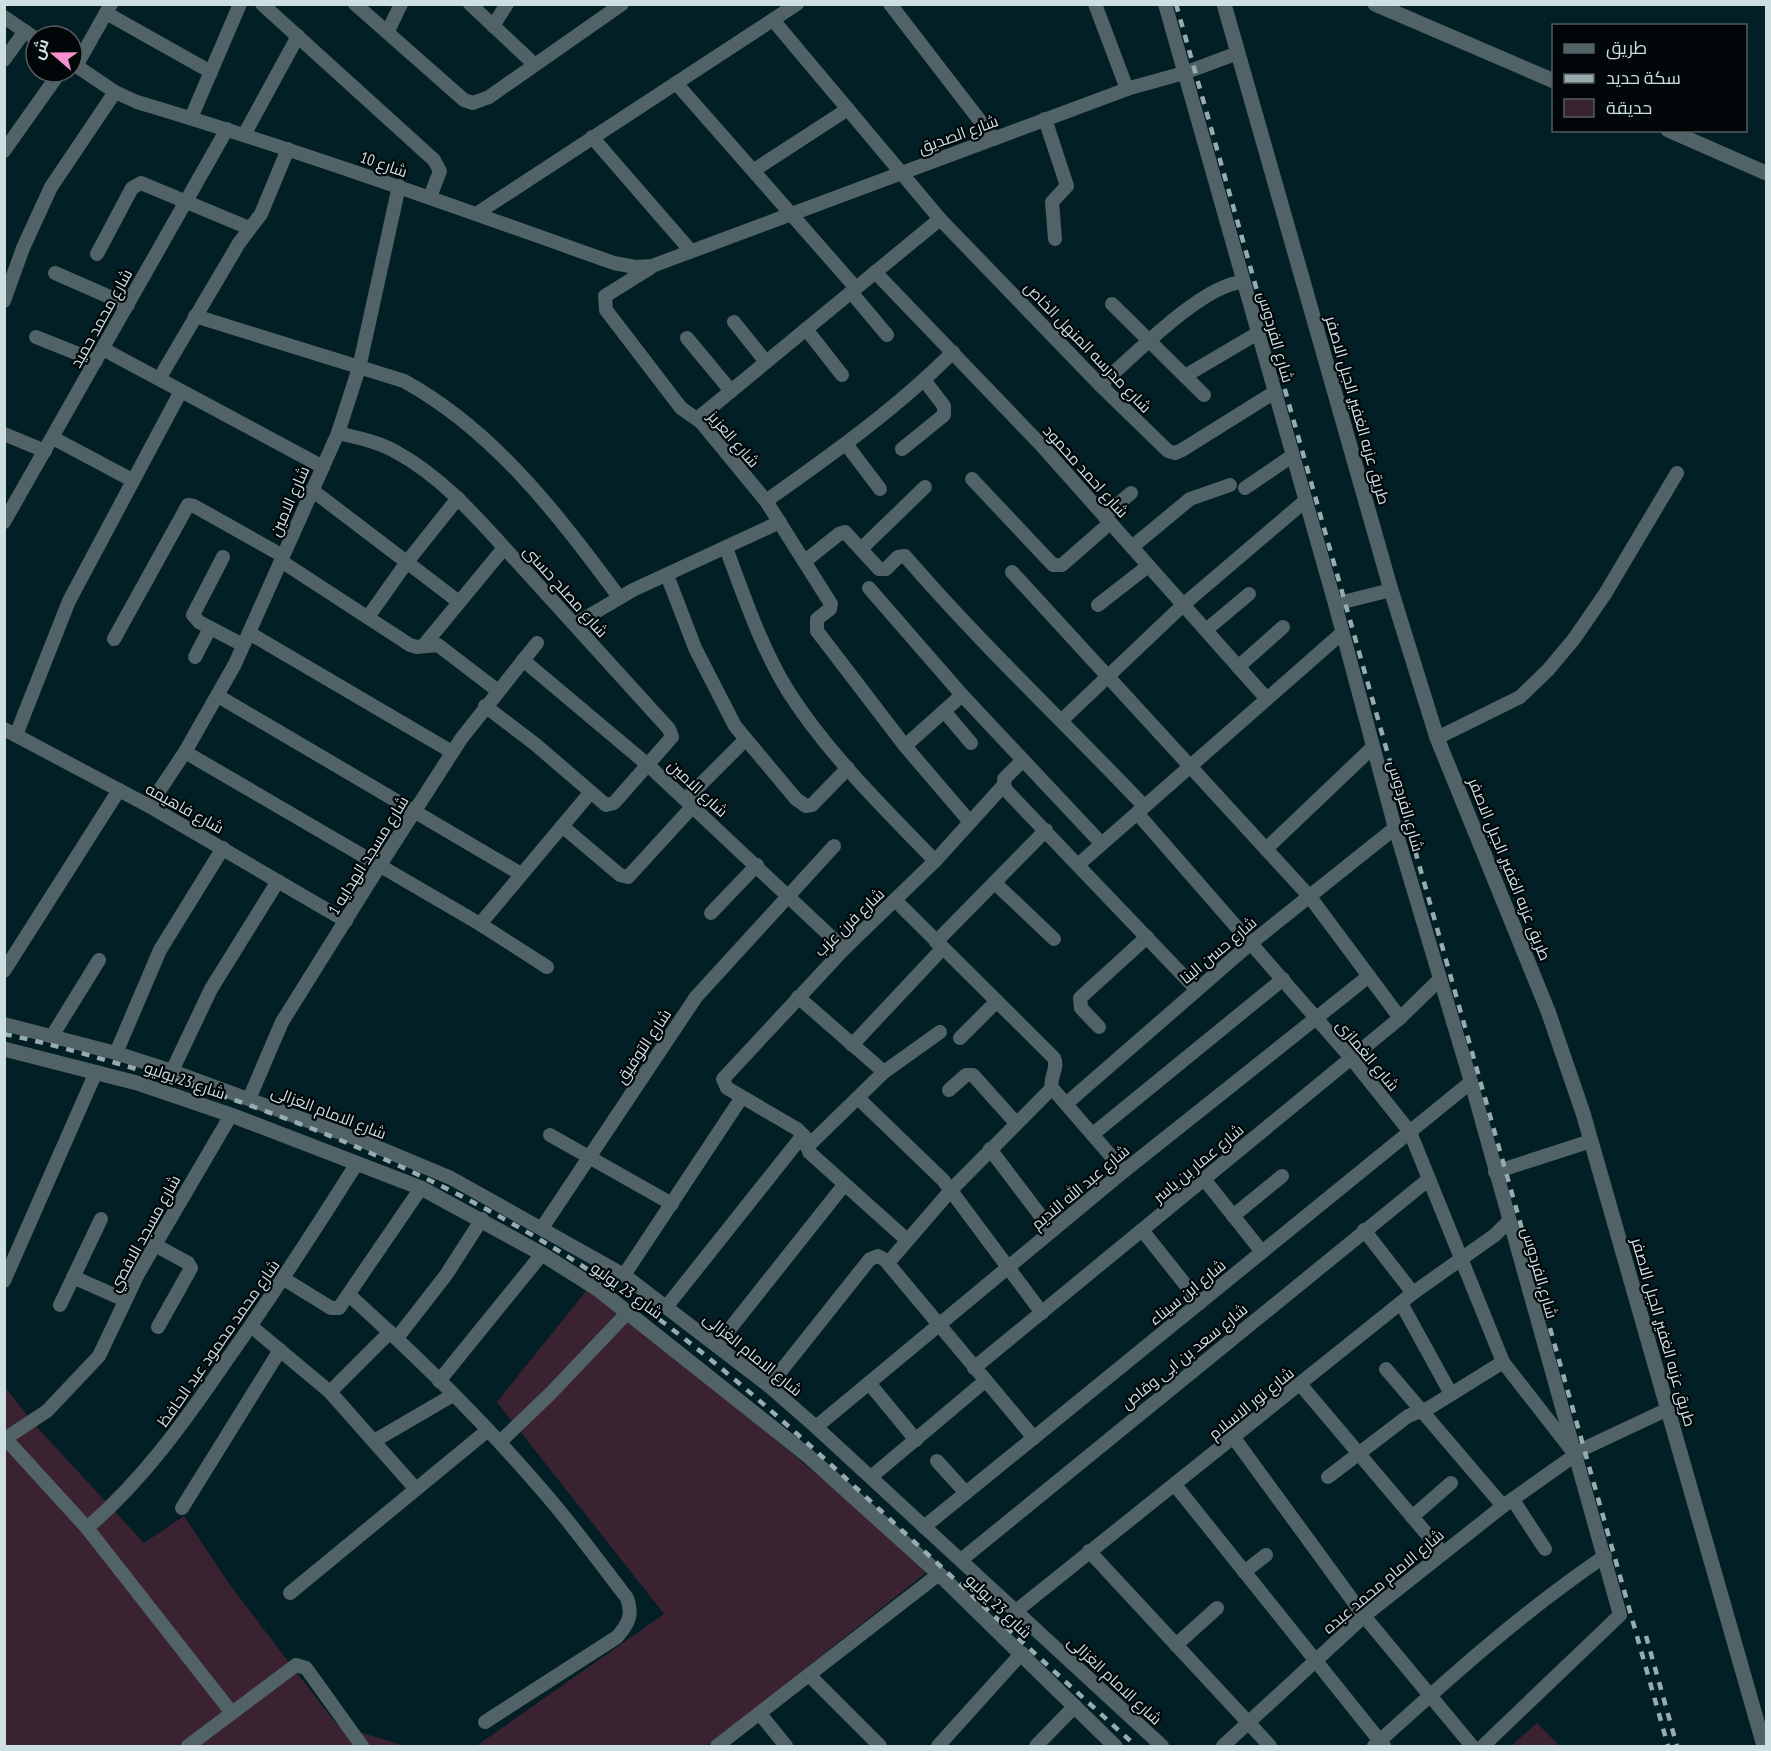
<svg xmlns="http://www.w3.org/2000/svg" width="1771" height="1751" font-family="'PT Sans Narrow',Cairo,sans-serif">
<rect width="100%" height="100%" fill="#011f24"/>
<g fill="#3a2230">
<path d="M 590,1286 L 931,1569 L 707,1746 L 476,1746 L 664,1614 L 497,1402 Z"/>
<path d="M 4,1386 L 35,1425 L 144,1543 L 184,1516 L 230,1585 L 337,1725 L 405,1746 L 5,1746 Z"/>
<path d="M 1537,1723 L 1560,1746 L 1511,1746 Z"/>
</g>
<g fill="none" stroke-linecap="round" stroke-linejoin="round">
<g stroke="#516366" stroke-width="14">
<path d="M 262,4 L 434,160 L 440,171 L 430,197"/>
<path d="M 355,4 L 464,100 L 473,103 L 489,97 L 622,4"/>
<path d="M 470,4 L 534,64"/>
<path d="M 890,4 L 994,139"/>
<path d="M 1095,4 L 1127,89"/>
<path d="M 1165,4 L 1335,604 L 1395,828 L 1471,1082 L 1620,1615 L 1483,1746"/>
<path d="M 106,13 L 211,72"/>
<path d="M 4,17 L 36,39"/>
<path d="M 773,20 L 940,219 L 1100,385 L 1168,451 L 1175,453 L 1182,450 L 1275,392"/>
<path d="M 493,26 L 507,4"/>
<path d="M 388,31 L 401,4"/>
<path d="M 4,60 L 25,31"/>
<path d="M 72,63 L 115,92 L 137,102 C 298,150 456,207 614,263 L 635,267 L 652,266 L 1130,88 L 1184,73 L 1238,53"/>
<path d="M 76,66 L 111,4"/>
<path d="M 676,83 L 856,288"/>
<path d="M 191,118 L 240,4"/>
<path d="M 1045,119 L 1067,186 L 1052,202 L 1055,239"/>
<path d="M 244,135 L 298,36"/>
<path d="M 592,137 L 690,250"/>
<path d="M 4,151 L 60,72"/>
<path d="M 754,170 L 848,109"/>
<path d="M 476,214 L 797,4"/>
<path d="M 97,254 L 132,188 L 141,183 L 249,228"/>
<path d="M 650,268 L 605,296 L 606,310 L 681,408 L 701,422 L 766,501 L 831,604 L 830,609 L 817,619 L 817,631 L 905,746 L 970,822"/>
<path d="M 875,272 L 1043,447 L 1266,698"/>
<path d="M 55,273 L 128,305"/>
<path d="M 851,292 L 887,335"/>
<path d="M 4,301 L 23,248 L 51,187 L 115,92"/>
<path d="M 1112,304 L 1204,395"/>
<path d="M 195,316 L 404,381 C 495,431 558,515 619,597"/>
<path d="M 734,322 L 766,362"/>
<path d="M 806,329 L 842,375"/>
<path d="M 36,337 L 96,361"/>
<path d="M 687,338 L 731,391"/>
<path d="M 103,349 L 323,467"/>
<path d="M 1185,376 L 1258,333"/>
<path d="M 159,379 L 239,243 L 261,214 L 288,149"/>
<path d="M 1100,385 C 1133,357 1200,286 1242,282"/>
<path d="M 697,419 L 940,219"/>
<path d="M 338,433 C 359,438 380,442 398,453 C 448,481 483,525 522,567 C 571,621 620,675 669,729 L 672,737 L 614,803 L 606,805 L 535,744 L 485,706"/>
<path d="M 4,434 L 45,451"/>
<path d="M 53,438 L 132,480"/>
<path d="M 846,444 L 880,489"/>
<path d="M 902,449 L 944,415 L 944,406 L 924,380"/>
<path d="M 972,479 L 1053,565 L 1062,565 L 1110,523"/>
<path d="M 1245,488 L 1292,456"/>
<path d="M 312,490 L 459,602"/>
<path d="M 766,501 C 831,455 896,409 953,352"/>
<path d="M 1104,516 L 1131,493"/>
<path d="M 4,522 L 227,129"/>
<path d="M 1132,547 L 1190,499 L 1230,485"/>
<path d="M 726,548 C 744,596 761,647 788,691 C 828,754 884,808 935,861"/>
<path d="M 861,549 L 925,487"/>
<path d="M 223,557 L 193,615 L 199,622 L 243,645"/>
<path d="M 281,561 L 410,645 L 417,647 L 438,645 L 498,691"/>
<path d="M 805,561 L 839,534 L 845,532 L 879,569 L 886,569 L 898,557 L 905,556 C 981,644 1065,723 1144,806"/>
<path d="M 1012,572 L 1310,897 L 1400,1018"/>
<path d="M 667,575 L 695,648 L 735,726 L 796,799 L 806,806 L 812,805 L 848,768"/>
<path d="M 869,588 L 962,695 L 1101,843"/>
<path d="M 1335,604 L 1391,590"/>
<path d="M 1098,605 L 1148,566"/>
<path d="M 368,617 L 407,562 L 458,498"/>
<path d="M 575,624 L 633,590 L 780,522"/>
<path d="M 1206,630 L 1249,594"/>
<path d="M 249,633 L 452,752"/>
<path d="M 114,639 L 188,505 L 194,506 L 283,556"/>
<path d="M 424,645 L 504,548"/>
<path d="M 195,657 L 210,628"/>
<path d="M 523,660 L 648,765 L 844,949"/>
<path d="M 1238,667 L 1283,627"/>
<path d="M 218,696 L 521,874"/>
<path d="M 944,711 L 971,743"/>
<path d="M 1062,720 L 1183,605 L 1305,501"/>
<path d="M 4,729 L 149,806 L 346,921"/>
<path d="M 16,735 L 69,601 L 181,391"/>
<path d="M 1437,738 L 1520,697 L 1548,670 L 1574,639 L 1605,594 L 1677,473"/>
<path d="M 905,746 L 962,695"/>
<path d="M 185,752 L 480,924 L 547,967"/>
<path d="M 1022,761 L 1004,779 L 1005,789 L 1196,989"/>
<path d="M 686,799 L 745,740"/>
<path d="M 149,806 L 185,752 L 235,664 L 338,433 L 359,368 L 399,186"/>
<path d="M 1137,813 L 1351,1058 L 1410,1132 L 1503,1362"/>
<path d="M 562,826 L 620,875 L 628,877 L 693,806"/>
<path d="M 1266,849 L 1373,747"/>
<path d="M 1079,864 L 1342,633"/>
<path d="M 995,883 L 1054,939"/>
<path d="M 895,900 L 1054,1058 C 1059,1069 1049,1076 1052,1088"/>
<path d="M 711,913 L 757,865"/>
<path d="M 480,924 L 590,793"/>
<path d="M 936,942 L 1046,830"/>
<path d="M 4,971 L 119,790"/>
<path d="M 798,997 L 884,1072"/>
<path d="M 4,1024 L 116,1053 L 172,1071 L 365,1142 L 451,1178 L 624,1275 L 769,1386 L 816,1427 L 1162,1746"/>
<path d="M 1099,1027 L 1081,1008 L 1080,998 L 1147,937"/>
<path d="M 52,1036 L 99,960"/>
<path d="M 960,1038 L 997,1001"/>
<path d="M 852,1045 L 943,948"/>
<path d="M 116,1053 L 160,950 L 223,848"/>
<path d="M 172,1071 L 211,989 L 278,881"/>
<path d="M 1052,1088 L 1124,1171"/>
<path d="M 949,1090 L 966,1075 L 973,1075 L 1016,1123"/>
<path d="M 858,1098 L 943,1180 L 1042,1313"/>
<path d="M 249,1099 L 282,1022 L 380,865 L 461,739 L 537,643"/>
<path d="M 1067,1103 L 1251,943 L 1395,828"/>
<path d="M 1093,1134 L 1283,979"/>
<path d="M 550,1135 L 672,1204"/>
<path d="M 807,1147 L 884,1072 L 940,1032"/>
<path d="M 990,1149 L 1052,1231"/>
<path d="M 1495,1172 L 1591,1141"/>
<path d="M 1204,1179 L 1262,1252"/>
<path d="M 1233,1216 L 1282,1176"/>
<path d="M 542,1228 L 696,997 L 834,846"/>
<path d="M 1142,1230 L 1200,1303"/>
<path d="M 1364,1230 L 1413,1293"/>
<path d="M 907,1240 L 809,1152 L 806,1138 L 797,1129 L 727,1088 L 723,1079 L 844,949 L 935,861 L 1003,786"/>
<path d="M 155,1245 L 188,1263 L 191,1268 L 158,1327"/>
<path d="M 888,1263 L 951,1190 L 1052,1088"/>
<path d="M 624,1275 L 742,1097"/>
<path d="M 73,1277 L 125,1300"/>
<path d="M 284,1279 L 331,1308 L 339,1308 L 421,1188"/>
<path d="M 4,1281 L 96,1072"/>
<path d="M 349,1295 C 417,1356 483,1421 542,1490 C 572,1524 599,1562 627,1598 C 633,1615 629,1623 617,1637 L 485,1722"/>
<path d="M 1401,1303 L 1451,1394"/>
<path d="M 60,1305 L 101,1219"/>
<path d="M 667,1306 L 803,1135"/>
<path d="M 251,1326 L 330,1392 L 415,1488"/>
<path d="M 397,1338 L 446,1275 L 482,1219"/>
<path d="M 717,1345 L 844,1185"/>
<path d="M 974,1368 L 1400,1018 L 1440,979"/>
<path d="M 1386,1369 L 1503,1506"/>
<path d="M 439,1381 L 542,1254"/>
<path d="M 869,1383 L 916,1440"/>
<path d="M 1300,1384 L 1442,1552"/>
<path d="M 769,1386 L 870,1259 L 878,1256 L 885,1260 L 1034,1438"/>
<path d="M 330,1392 L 390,1332"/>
<path d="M 816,1427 L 1124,1171 L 1369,976"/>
<path d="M 4,1437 L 87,1528 L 232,1713"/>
<path d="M 6,1438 L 47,1411 L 99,1356 L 138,1274 L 231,1115"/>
<path d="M 1234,1438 L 1364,1616 L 1472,1746"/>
<path d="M 374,1441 L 453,1395"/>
<path d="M 500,1442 L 550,1394 L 628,1312"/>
<path d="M 937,1461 L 966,1493"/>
<path d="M 871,1477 L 985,1381"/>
<path d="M 1328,1477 L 1408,1416 L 1429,1408 L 1503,1362 L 1570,1448"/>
<path d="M 1175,1485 L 1384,1746"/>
<path d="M 1513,1500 L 1545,1549"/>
<path d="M 182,1508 L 280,1350"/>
<path d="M 1412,1517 L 1451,1483"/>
<path d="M 924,1527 L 1471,1082"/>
<path d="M 87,1528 C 143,1480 185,1421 226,1361 C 272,1296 315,1230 357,1163"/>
<path d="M 1089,1551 L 1270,1746"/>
<path d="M 961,1560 L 1429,1179"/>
<path d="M 1244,1572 L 1266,1555"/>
<path d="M 290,1593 L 488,1430"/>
<path d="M 1016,1611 L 1413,1293 L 1495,1235 L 1508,1222"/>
<path d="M 1176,1645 L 1217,1608"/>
<path d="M 809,1675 L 880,1746"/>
<path d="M 760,1714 L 786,1746"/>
<path d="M 188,1746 L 296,1665 L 306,1668 L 362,1746"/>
<path d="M 717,1746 L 939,1574"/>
<path d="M 938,1746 L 1022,1653"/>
<path d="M 1036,1746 L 1075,1706"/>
<path d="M 1223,1746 L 1364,1616 L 1503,1506 L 1585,1448 L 1666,1410"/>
<path d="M 1374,1746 C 1448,1679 1522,1612 1605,1556"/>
</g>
<g stroke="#516366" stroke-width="15">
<path d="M 1224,4 L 1391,590 L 1437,738 L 1548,1011 L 1583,1113 L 1764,1746"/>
<path d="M 1375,4 L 1554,81"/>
<path d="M 1668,130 L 1766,173"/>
<path d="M 4,1049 L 137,1083 L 231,1115 L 421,1188 L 542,1254 L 599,1290 L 807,1455 L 939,1574 L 1115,1746"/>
</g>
<g stroke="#98acb0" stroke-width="4.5" stroke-dasharray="8 8" stroke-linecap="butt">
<path d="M 1176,4 L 1668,1746"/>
<path d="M 4,1034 C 53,1044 102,1059 150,1073 C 318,1123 480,1193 624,1294 C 716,1358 798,1434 880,1510 C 965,1589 1050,1668 1136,1746"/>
<path d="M 1646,1636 L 1677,1746"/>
</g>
</g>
<g text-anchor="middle" stroke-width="4.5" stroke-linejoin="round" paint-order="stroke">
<g font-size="16" fill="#cedfe2" stroke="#010709">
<text transform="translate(958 134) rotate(-20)" y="6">شارع الصديق</text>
<text transform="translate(384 164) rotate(19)" y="6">شارع 10</text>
<text transform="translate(101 318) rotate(-61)" y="6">شارع محمد حميد</text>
<text transform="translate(1276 337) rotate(74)" y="6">شارع الفردوس</text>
<text transform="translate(1088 347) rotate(46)" y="6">شارع مدرسه المنهل الخاص</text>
<text transform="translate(1358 410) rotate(74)" y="6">طريق عزبه الغفير, الجبل الاصفر</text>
<text transform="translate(734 439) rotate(49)" y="6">شارع العزيز</text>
<text transform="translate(1086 471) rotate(48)" y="6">شارع احمد محمود</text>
<text transform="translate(289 501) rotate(-66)" y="6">شارع الامين</text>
<text transform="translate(566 591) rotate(48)" y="6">شارع مصلح حسنى</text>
<text transform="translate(698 788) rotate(43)" y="6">شارع الامين</text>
<text transform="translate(1406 806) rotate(74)" y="6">شارع الفردوس</text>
<text transform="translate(185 808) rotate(29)" y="6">شارع فاهيمه</text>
<text transform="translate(368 855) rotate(-58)" y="6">شارع مسجد الهدايه 1</text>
<text transform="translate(1510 869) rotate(68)" y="6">طريق عزبه الغفير, الجبل الاصفر</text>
<text transform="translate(849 922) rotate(-44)" y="6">شارع فرن عزب</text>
<text transform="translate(1218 950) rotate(-40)" y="6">شارع حسن البنا</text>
<text transform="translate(643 1046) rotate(-56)" y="6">شارع التوفيق</text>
<text transform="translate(1368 1055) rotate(50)" y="6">شارع الغمازى</text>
<text transform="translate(185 1080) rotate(19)" y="6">شارع 23 يوليو</text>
<text transform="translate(329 1112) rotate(21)" y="6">شارع الامام الغزالى</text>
<text transform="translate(1198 1163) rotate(-40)" y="6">شارع عمار بن ياسر</text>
<text transform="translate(1080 1187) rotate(-40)" y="6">شارع عبد الله النديم</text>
<text transform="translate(144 1233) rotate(-61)" y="6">شارع مسجد الاقصي</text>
<text transform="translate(1540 1273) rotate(74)" y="6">شارع الفردوس</text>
<text transform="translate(627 1290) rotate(36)" y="6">شارع 23 يوليو</text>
<text transform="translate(1187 1292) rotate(-39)" y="6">شارع ابن سيناء</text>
<text transform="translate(1664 1332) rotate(74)" y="6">طريق عزبه الغفير, الجبل الاصفر</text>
<text transform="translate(218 1343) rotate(-55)" y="6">شارع محمد محمود عبد الحافظ</text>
<text transform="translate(753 1354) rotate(39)" y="6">شارع الامام الغزالى</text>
<text transform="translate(1184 1356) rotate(-39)" y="6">شارع سعد بن ابى وقاص</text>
<text transform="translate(1251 1403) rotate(-39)" y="6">شارع نور الاسلام</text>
<text transform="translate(1383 1581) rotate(-40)" y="6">شارع الامام محمد عبده</text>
<text transform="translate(999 1606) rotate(44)" y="6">شارع 23 يوليو</text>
<text transform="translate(1115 1680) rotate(43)" y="6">شارع الامام الغزالى</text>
</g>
</g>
<rect width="1771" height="1751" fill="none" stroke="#cedfe2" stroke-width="12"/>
<rect x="1552" y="24" width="195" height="108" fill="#010709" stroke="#535d60" stroke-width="1.5"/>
<rect x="1564" y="44" width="30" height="9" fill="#516366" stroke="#535d60" stroke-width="1.5"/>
<text x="1606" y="54" font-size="18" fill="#cedfe2">طريق</text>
<rect x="1564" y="74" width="30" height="9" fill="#98acb0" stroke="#535d60" stroke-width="1.5"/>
<text x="1606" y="84" font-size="18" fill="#cedfe2">سكة حديد</text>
<rect x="1564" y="99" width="30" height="18" fill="#3a2230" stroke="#535d60" stroke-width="1.5"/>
<text x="1606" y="114" font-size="18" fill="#cedfe2">حديقة</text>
<g transform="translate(54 54) rotate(290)"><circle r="28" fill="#010709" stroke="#535d60" stroke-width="1.5"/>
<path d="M0-4.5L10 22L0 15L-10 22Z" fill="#f790ce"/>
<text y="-9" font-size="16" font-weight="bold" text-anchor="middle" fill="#cedfe2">ش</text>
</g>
</svg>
